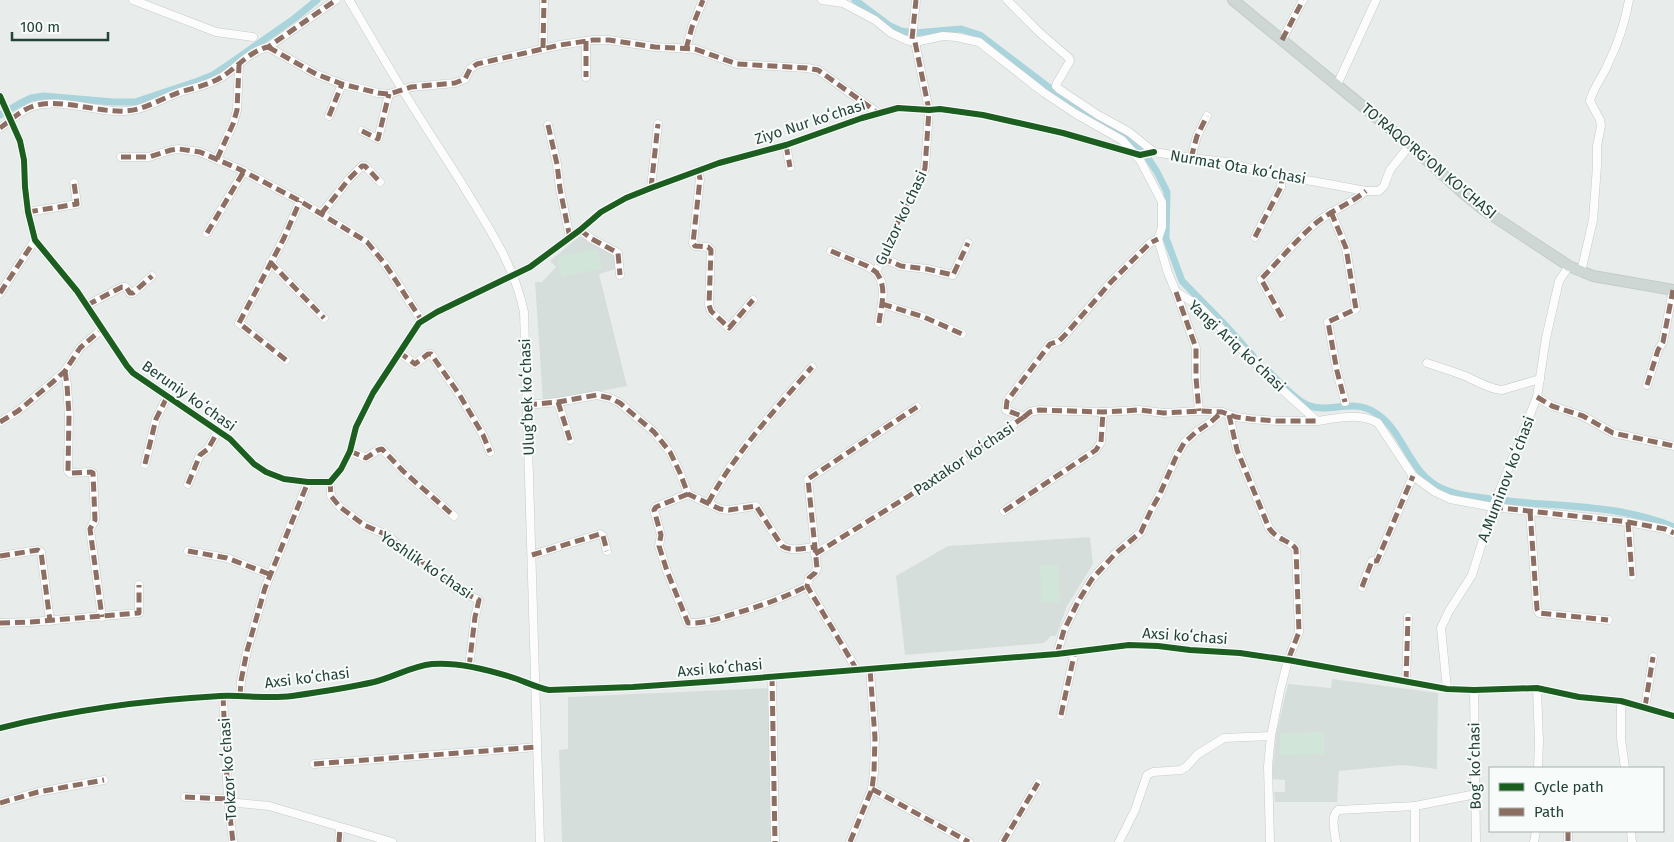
<svg xmlns="http://www.w3.org/2000/svg" width="1674" height="842" font-family="'Fira Sans',sans-serif">
<rect width="100%" height="100%" fill="#e8edeb"/>
<g fill="#d6dedb">
<path d="M 580,236 L 616,256 L 616,269 L 599,274 L 627,386 L 543,402 L 535,282 L 542,282 L 556,267 L 550,261 Z"/>
<path d="M 1090,537 L 1093,564 L 1067,606 L 1056,636 L 1051,636 L 1044,643 L 905,655 L 896,576 L 948,546 Z"/>
<path d="M 1332,679 L 1438,693 L 1437,769 L 1403,765 L 1339,771 L 1337,802 L 1275,802 L 1274,792 L 1285,792 L 1285,780 L 1272,779 L 1276,735 L 1288,684 L 1331,688 Z"/>
<path d="M 771,688 L 774,842 L 562,842 L 559,750 L 568,749 L 568,697 Z"/>
</g>
<g fill="#d1e6d8">
<path d="M 597,249 L 602,268 L 562,277 L 558,257 Z"/>
<path d="M 1040,565 L 1058,565 L 1060,602 L 1042,603 Z"/>
<path d="M 1324,732 L 1324,754 L 1280,755 L 1280,733 Z"/>
</g>
<g fill="none" stroke-linecap="round" stroke-linejoin="round">
<g stroke="#a9d4db" stroke-width="7">
<path d="M 855,0 L 890,26 L 901,31 L 914,33 L 961,29 L 980,35 L 1055,92 L 1133,141 L 1146,155 L 1157,172 L 1167,192 L 1166,238 L 1182,281 L 1227,327 L 1253,356"/>
<path d="M 0,115 L 19,104 L 31,98 L 44,96 L 113,102 L 135,102 L 198,81 L 213,75 L 225,67 L 295,18 L 317,0"/>
<path d="M 1267,370 C 1279,381 1292,398 1307,405 C 1329,414 1352,398 1374,412 C 1405,430 1407,473 1443,489 C 1460,497 1481,497 1499,500 C 1557,507 1619,504 1674,527"/>
</g>
<g stroke="#c5cac8" stroke-width="9">
<g id="minor">
<path d="M 133,0 L 216,32 L 253,37"/>
<path d="M 349,0 C 367,30 384,60 402,89 C 420,119 440,149 459,179 C 485,222 514,263 524,312 L 540,842"/>
<path d="M 822,0 L 843,3 L 875,20 L 891,33 L 906,40 L 915,42 L 943,36 L 956,37 L 979,42 L 1043,92 L 1076,114 L 1122,140 L 1140,160 L 1162,202 L 1162,227 L 1158,239 L 1168,273 L 1176,292 L 1198,305 L 1278,386 L 1317,421 C 1338,418 1359,412 1378,423 L 1413,476 L 1435,492 L 1450,499 L 1493,507 L 1628,522 L 1665,529 L 1674,533"/>
<path d="M 1007,0 L 1040,33 L 1069,58 L 1070,61 L 1057,83 L 1056,86 L 1059,89 L 1098,115 L 1129,132 L 1154,152 L 1191,158 L 1226,162 L 1282,177 L 1312,181 L 1366,191 L 1379,191 L 1384,186 L 1390,170 L 1410,145"/>
<path d="M 1282,40 L 1303,0"/>
<path d="M 586,41 L 586,77"/>
<path d="M 268,47 L 316,74 L 342,84 L 378,93 L 389,94 L 411,87 L 455,83 L 465,79 L 470,69 L 477,64 L 560,45 L 593,40 L 609,40 L 655,47 L 695,49 L 737,64 L 807,68 L 818,70 L 878,113"/>
<path d="M 543,48 L 544,0"/>
<path d="M 686,49 L 692,27 L 703,0"/>
<path d="M 1337,85 L 1376,0"/>
<path d="M 0,96 L 20,141 L 24,160 L 25,187 L 28,212 L 35,240 L 77,291 L 127,366 L 133,373 L 230,439 L 254,464 L 266,472 L 284,479 L 308,482 L 330,482 L 341,469 L 350,451 L 356,427 L 373,393 L 419,323 L 437,312 L 530,267 L 580,230 L 601,212 L 626,198 L 651,188 L 719,163 L 786,145 L 862,118 L 898,108 L 929,110 L 940,109 L 983,115 L 1063,133 L 1140,155 L 1154,152"/>
<path d="M 329,116 L 342,84"/>
<path d="M 548,125 L 557,164 L 560,189 L 570,238"/>
<path d="M 0,128 C 10,121 20,111 31,107 C 62,95 106,118 138,109 C 152,105 166,97 180,92 C 194,88 208,85 220,78 C 236,69 249,51 268,47 L 336,0"/>
<path d="M 362,131 L 378,139 L 389,94"/>
<path d="M 786,145 L 790,167"/>
<path d="M 121,157 L 149,157 L 171,150 L 179,149 L 200,152 L 239,169 L 300,201 L 367,242 L 385,264 L 422,321"/>
<path d="M 1191,158 L 1197,136 L 1207,116"/>
<path d="M 217,159 L 233,124 L 237,110 L 239,65"/>
<path d="M 698,170 L 700,179 L 693,243 L 695,246 L 708,247 L 711,250 L 709,305 L 711,311 L 729,328 L 753,300"/>
<path d="M 651,188 L 658,124"/>
<path d="M 28,212 L 77,204 L 74,183"/>
<path d="M 1331,212 L 1346,248 L 1356,309 L 1328,322 L 1337,371 L 1345,402"/>
<path d="M 321,214 L 349,179 L 362,166 L 365,166 L 380,182"/>
<path d="M 580,230 L 592,239 L 618,253 L 620,275"/>
<path d="M 207,233 L 244,171"/>
<path d="M 1255,237 L 1281,187 L 1282,177"/>
<path d="M 831,251 L 867,266 L 876,272"/>
<path d="M 882,258 L 901,266 L 927,269 L 953,275 L 968,243"/>
<path d="M 270,262 L 324,318"/>
<path d="M 1581,272 L 1593,220 L 1597,166 L 1597,146 L 1601,126 L 1600,120 L 1590,101 C 1593,88 1602,78 1607,66 C 1617,46 1625,23 1629,0"/>
<path d="M 1176,292 L 1196,348 L 1196,378 L 1199,411"/>
<path d="M 0,293 L 35,240"/>
<path d="M 882,304 L 924,317 L 962,334"/>
<path d="M 87,305 L 122,287 L 126,287 L 130,293 L 133,293 L 152,276"/>
<path d="M 1282,317 L 1261,279 C 1279,261 1297,239 1316,223 C 1332,210 1350,204 1366,191"/>
<path d="M 879,323 C 881,305 888,287 876,272 L 897,224 L 922,177 L 925,168 L 929,110 L 915,42 L 912,39 L 916,0"/>
<path d="M 399,352 L 415,364 L 428,354 L 431,354 L 459,394 L 483,435 L 490,452"/>
<path d="M 286,360 L 239,323 L 284,238 L 300,201"/>
<path d="M 1427,363 C 1439,367 1452,371 1465,376 C 1477,381 1488,389 1502,390 L 1540,379"/>
<path d="M 65,371 L 67,385 L 69,415 L 68,471 L 70,473 L 91,472 L 93,473 L 95,520 L 90,529 L 102,617"/>
<path d="M 1647,385 L 1658,350 L 1663,342 L 1673,290"/>
<path d="M 1537,397 L 1552,406 L 1583,416 L 1613,433 L 1674,446"/>
<path d="M 558,402 L 570,440"/>
<path d="M 527,405 L 558,402 L 597,395 L 610,398 L 620,403 L 654,432 L 670,452 L 680,473 L 688,494 L 720,509 L 729,510 L 756,506 L 782,546 C 791,552 804,548 815,547"/>
<path d="M 1229,415 L 1237,450 L 1269,528 C 1278,541 1290,540 1296,549 L 1299,632 L 1288,660 L 1280,691 L 1271,736 L 1268,766 L 1270,842"/>
<path d="M 1024,417 L 1030,412 L 1039,410 L 1103,412 L 1139,410 L 1164,413 L 1199,411 L 1222,412 L 1236,417 L 1251,419 L 1277,421 L 1317,421"/>
<path d="M 0,422 L 18,411 L 54,381 L 65,371 L 80,348 L 102,329"/>
<path d="M 350,451 L 366,458 L 378,450 L 382,449 L 403,471 L 454,516"/>
<path d="M 145,464 L 156,419 L 167,397"/>
<path d="M 330,482 L 331,496 L 340,507 L 364,525 L 387,535 L 409,554 L 437,571 L 456,589 L 479,600 L 475,617 L 469,667"/>
<path d="M 188,484 L 200,455 L 208,449 L 218,431"/>
<path d="M 688,494 L 656,507 L 654,510 L 661,535 L 659,546 L 667,571 L 688,623 C 702,624 717,619 730,615 C 757,607 782,599 807,586"/>
<path d="M 708,503 C 736,452 774,411 812,367"/>
<path d="M 1004,511 L 1096,450 L 1101,442 L 1103,412"/>
<path d="M 1530,511 L 1537,609 L 1539,613 L 1608,620"/>
<path d="M 1628,522 L 1632,576"/>
<path d="M 188,551 L 227,558 L 269,574"/>
<path d="M 815,554 L 909,496 L 1024,417 L 1006,410 L 1007,401 L 1050,344 L 1059,341 L 1065,335 L 1111,282 L 1150,243 L 1158,239"/>
<path d="M 532,555 L 600,534 L 603,536 L 607,551"/>
<path d="M 0,556 L 38,550 L 41,552 L 50,621"/>
<path d="M 1362,587 L 1372,561 L 1377,561 L 1413,476"/>
<path d="M 0,623 L 31,622 L 139,613 L 139,585"/>
<path d="M 1057,654 L 1064,630 L 1079,600 L 1092,579 L 1116,553 L 1141,532 L 1152,508 L 1159,496 L 1176,457 L 1184,443 L 1196,432 L 1211,422 L 1222,412"/>
<path d="M 857,670 L 807,586 L 809,578 L 815,573 L 817,568 L 808,479 L 917,407"/>
<path d="M 772,676 L 775,842"/>
<path d="M 1406,681 L 1408,617"/>
<path d="M 1537,688 L 1539,742 L 1538,768"/>
<path d="M 1447,689 L 1441,628 L 1449,611 L 1472,575 L 1493,507 L 1537,397 L 1546,338 L 1559,281 L 1569,266"/>
<path d="M 1474,690 L 1476,842"/>
<path d="M 223,696 L 228,799 L 233,842"/>
<path d="M 240,696 L 241,681 L 247,651 L 265,588 L 308,482"/>
<path d="M 1621,701 L 1621,739 L 1625,768"/>
<path d="M 1645,707 L 1653,657"/>
<path d="M 1061,715 L 1075,651"/>
<path d="M 0,728 C 72,710 147,700 220,696 C 244,695 268,699 292,696 C 320,692 347,688 374,682 C 394,677 412,666 432,664 C 458,662 493,671 517,679 C 528,683 538,688 549,690 L 633,687 L 719,681 L 1057,654 L 1129,645 L 1158,646 L 1190,650 L 1240,653 L 1288,660 L 1447,689 L 1474,690 L 1537,688 L 1579,697 L 1621,701 L 1674,716"/>
<path d="M 314,764 L 537,747"/>
<path d="M 872,789 L 969,842"/>
<path d="M 185,797 L 228,799"/>
<path d="M 228,802 L 269,806 L 392,842"/>
<path d="M 0,803 L 38,792 L 104,780"/>
<path d="M 1415,806 L 1415,842"/>
<path d="M 1568,831 L 1568,842"/>
<path d="M 1631,831 L 1632,842"/>
<path d="M 339,842 L 340,828"/>
<path d="M 850,842 L 872,789 L 874,772 L 875,738 L 870,669"/>
<path d="M 1003,842 L 1038,783"/>
<path d="M 1119,842 L 1135,810 L 1147,775 L 1153,772 L 1181,770 L 1186,767 L 1198,754 L 1224,738 L 1271,736"/>
<path d="M 1336,842 C 1335,832 1330,817 1338,810 L 1415,806 L 1476,794"/>
<path d="M 1534,842 L 1536,831"/>
</g>
</g>
<g stroke="#c3ccc9" stroke-width="12">
<path id="major" d="M 1233,0 L 1410,145 L 1462,192 L 1484,210 L 1569,266 L 1593,276 L 1674,290"/>
</g>
<use href="#minor" stroke="#fcfcfc" stroke-width="8"/>
<use href="#major" stroke="#cfd7d5" stroke-width="10"/>
<g stroke="#8d6e63" stroke-width="5" stroke-dasharray="10 5" stroke-linecap="butt">
<path d="M 1282,40 L 1303,0"/>
<path d="M 586,41 L 586,77"/>
<path d="M 268,47 L 316,74 L 342,84 L 378,93 L 389,94 L 411,87 L 455,83 L 465,79 L 470,69 L 477,64 L 560,45 L 593,40 L 609,40 L 655,47 L 695,49 L 737,64 L 807,68 L 818,70 L 878,113"/>
<path d="M 543,48 L 544,0"/>
<path d="M 686,49 L 692,27 L 703,0"/>
<path d="M 329,116 L 342,84"/>
<path d="M 548,125 L 557,164 L 560,189 L 570,238"/>
<path d="M 0,128 C 10,121 20,111 31,107 C 62,95 106,118 138,109 C 152,105 166,97 180,92 C 194,88 208,85 220,78 C 236,69 249,51 268,47 L 336,0"/>
<path d="M 362,131 L 378,139 L 389,94"/>
<path d="M 786,145 L 790,167"/>
<path d="M 121,157 L 149,157 L 171,150 L 179,149 L 200,152 L 239,169 L 300,201 L 367,242 L 385,264 L 422,321"/>
<path d="M 1191,158 L 1197,136 L 1207,116"/>
<path d="M 217,159 L 233,124 L 237,110 L 239,65"/>
<path d="M 698,170 L 700,179 L 693,243 L 695,246 L 708,247 L 711,250 L 709,305 L 711,311 L 729,328 L 753,300"/>
<path d="M 651,188 L 658,124"/>
<path d="M 28,212 L 77,204 L 74,183"/>
<path d="M 1331,212 L 1346,248 L 1356,309 L 1328,322 L 1337,371 L 1345,402"/>
<path d="M 321,214 L 349,179 L 362,166 L 365,166 L 380,182"/>
<path d="M 580,230 L 592,239 L 618,253 L 620,275"/>
<path d="M 207,233 L 244,171"/>
<path d="M 1255,237 L 1281,187 L 1282,177"/>
<path d="M 831,251 L 867,266 L 876,272"/>
<path d="M 882,258 L 901,266 L 927,269 L 953,275 L 968,243"/>
<path d="M 270,262 L 324,318"/>
<path d="M 1176,292 L 1196,348 L 1196,378 L 1199,411"/>
<path d="M 0,293 L 35,240"/>
<path d="M 882,304 L 924,317 L 962,334"/>
<path d="M 87,305 L 122,287 L 126,287 L 130,293 L 133,293 L 152,276"/>
<path d="M 1282,317 L 1261,279 C 1279,261 1297,239 1316,223 C 1332,210 1350,204 1366,191"/>
<path d="M 879,323 C 881,305 888,287 876,272 L 897,224 L 922,177 L 925,168 L 929,110 L 915,42 L 912,39 L 916,0"/>
<path d="M 399,352 L 415,364 L 428,354 L 431,354 L 459,394 L 483,435 L 490,452"/>
<path d="M 286,360 L 239,323 L 284,238 L 300,201"/>
<path d="M 65,371 L 67,385 L 69,415 L 68,471 L 70,473 L 91,472 L 93,473 L 95,520 L 90,529 L 102,617"/>
<path d="M 1647,385 L 1658,350 L 1663,342 L 1673,290"/>
<path d="M 1537,397 L 1552,406 L 1583,416 L 1613,433 L 1674,446"/>
<path d="M 558,402 L 570,440"/>
<path d="M 527,405 L 558,402 L 597,395 L 610,398 L 620,403 L 654,432 L 670,452 L 680,473 L 688,494 L 720,509 L 729,510 L 756,506 L 782,546 C 791,552 804,548 815,547"/>
<path d="M 1229,415 L 1237,450 L 1269,528 C 1278,541 1290,540 1296,549 L 1299,632 L 1288,660"/>
<path d="M 1024,417 L 1030,412 L 1039,410 L 1103,412 L 1139,410 L 1164,413 L 1199,411 L 1222,412 L 1236,417 L 1251,419 L 1277,421 L 1317,421"/>
<path d="M 0,422 L 18,411 L 54,381 L 65,371 L 80,348 L 102,329"/>
<path d="M 350,451 L 366,458 L 378,450 L 382,449 L 403,471 L 454,516"/>
<path d="M 145,464 L 156,419 L 167,397"/>
<path d="M 330,482 L 331,496 L 340,507 L 364,525 L 387,535 L 409,554 L 437,571 L 456,589 L 479,600 L 475,617 L 469,667"/>
<path d="M 188,484 L 200,455 L 208,449 L 218,431"/>
<path d="M 688,494 L 656,507 L 654,510 L 661,535 L 659,546 L 667,571 L 688,623 C 702,624 717,619 730,615 C 757,607 782,599 807,586"/>
<path d="M 708,503 C 736,452 774,411 812,367"/>
<path d="M 1493,507 L 1628,522 L 1665,529 L 1674,533"/>
<path d="M 1004,511 L 1096,450 L 1101,442 L 1103,412"/>
<path d="M 1530,511 L 1537,609 L 1539,613 L 1608,620"/>
<path d="M 1628,522 L 1632,576"/>
<path d="M 188,551 L 227,558 L 269,574"/>
<path d="M 815,554 L 909,496 L 1024,417 L 1006,410 L 1007,401 L 1050,344 L 1059,341 L 1065,335 L 1111,282 L 1150,243 L 1158,239"/>
<path d="M 532,555 L 600,534 L 603,536 L 607,551"/>
<path d="M 0,556 L 38,550 L 41,552 L 50,621"/>
<path d="M 1362,587 L 1372,561 L 1377,561 L 1413,476"/>
<path d="M 0,623 L 31,622 L 139,613 L 139,585"/>
<path d="M 1057,654 L 1064,630 L 1079,600 L 1092,579 L 1116,553 L 1141,532 L 1152,508 L 1159,496 L 1176,457 L 1184,443 L 1196,432 L 1211,422 L 1222,412"/>
<path d="M 857,670 L 807,586 L 809,578 L 815,573 L 817,568 L 808,479 L 917,407"/>
<path d="M 772,676 L 775,842"/>
<path d="M 1406,681 L 1408,617"/>
<path d="M 223,696 L 228,799 L 233,842"/>
<path d="M 240,696 L 241,681 L 247,651 L 265,588 L 308,482"/>
<path d="M 1645,707 L 1653,657"/>
<path d="M 1061,715 L 1075,651"/>
<path d="M 314,764 L 537,747"/>
<path d="M 872,789 L 969,842"/>
<path d="M 185,797 L 228,799"/>
<path d="M 0,803 L 38,792 L 104,780"/>
<path d="M 1568,831 L 1568,842"/>
<path d="M 339,842 L 340,828"/>
<path d="M 850,842 L 872,789 L 874,772 L 875,738 L 870,669"/>
<path d="M 1003,842 L 1038,783"/>
</g>
<g stroke="#f7fbf9" stroke-width="9">
<g id="cycleway">
<path d="M 0,96 L 20,141 L 24,160 L 25,187 L 28,212 L 35,240 L 77,291 L 127,366 L 133,373 L 230,439 L 254,464 L 266,472 L 284,479 L 308,482 L 330,482 L 341,469 L 350,451 L 356,427 L 373,393 L 419,323 L 437,312 L 530,267 L 580,230 L 601,212 L 626,198 L 651,188 L 719,163 L 786,145 L 862,118 L 898,108 L 929,110 L 940,109 L 983,115 L 1063,133 L 1140,155 L 1154,152"/>
<path d="M 0,728 C 72,710 147,700 220,696 C 244,695 268,699 292,696 C 320,692 347,688 374,682 C 394,677 412,666 432,664 C 458,662 493,671 517,679 C 528,683 538,688 549,690 L 633,687 L 719,681 L 1057,654 L 1129,645 L 1158,646 L 1190,650 L 1240,653 L 1288,660 L 1447,689 L 1474,690 L 1537,688 L 1579,697 L 1621,701 L 1674,716"/>
</g>
</g>
<use href="#cycleway" stroke="#1b5e20" stroke-width="6"/>
</g>
<g text-anchor="middle" stroke-width="4" stroke-linejoin="round" paint-order="stroke">
<g font-size="15" fill="#24423a" stroke="#f7fbf9">
<text transform="translate(810 122) rotate(-18)" y="5">Ziyo Nur koʻchasi</text>
<text transform="translate(1429 161) rotate(40)" y="5">TO'RAQO'RG'ON KO'CHASI</text>
<text transform="translate(1238 167) rotate(10)" y="5">Nurmat Ota koʻchasi</text>
<text transform="translate(901 218) rotate(-65)" y="5">Gulzor koʻchasi</text>
<text transform="translate(1237 346) rotate(43)" y="5">Yangi Ariq koʻchasi</text>
<text transform="translate(189 396) rotate(35)" y="5">Beruniy koʻchasi</text>
<text transform="translate(527 397) rotate(-92)" y="5">Ulugʻbek koʻchasi</text>
<text transform="translate(964 459) rotate(-34)" y="5">Paxtakor koʻchasi</text>
<text transform="translate(1506 479) rotate(-69)" y="5">A.Muminov koʻchasi</text>
<text transform="translate(426 565) rotate(34)" y="5">Yoshlik koʻchasi</text>
<text transform="translate(1185 636) rotate(4)" y="5">Axsi koʻchasi</text>
<text transform="translate(720 668) rotate(-5)" y="5">Axsi koʻchasi</text>
<text transform="translate(307 678) rotate(-7)" y="5">Axsi koʻchasi</text>
<text transform="translate(1475 766) rotate(-91)" y="5">Bogʻ koʻchasi</text>
<text transform="translate(228 769) rotate(-94)" y="5">Tokzor koʻchasi</text>
</g>
</g>
<rect x="1489" y="767" width="175" height="65" fill="#f7fbf9" stroke="#a3b1ad"/>
<rect x="1499" y="783" width="25" height="8" fill="#1b5e20" stroke="#a3b1ad"/>
<text x="1534" y="792" font-size="15" fill="#24423a">Cycle path</text>
<rect x="1499" y="808" width="25" height="8" fill="#8d6e63" stroke="#a3b1ad"/>
<text x="1534" y="817" font-size="15" fill="#24423a">Path</text>
<path d="M12 32v8h96v-8" fill="none" stroke="#24423a" stroke-width="2.5"/>
<text x="20" y="32" font-size="15" fill="#24423a" stroke="#f7fbf9" stroke-width="4" paint-order="stroke">100 m</text>
</svg>
